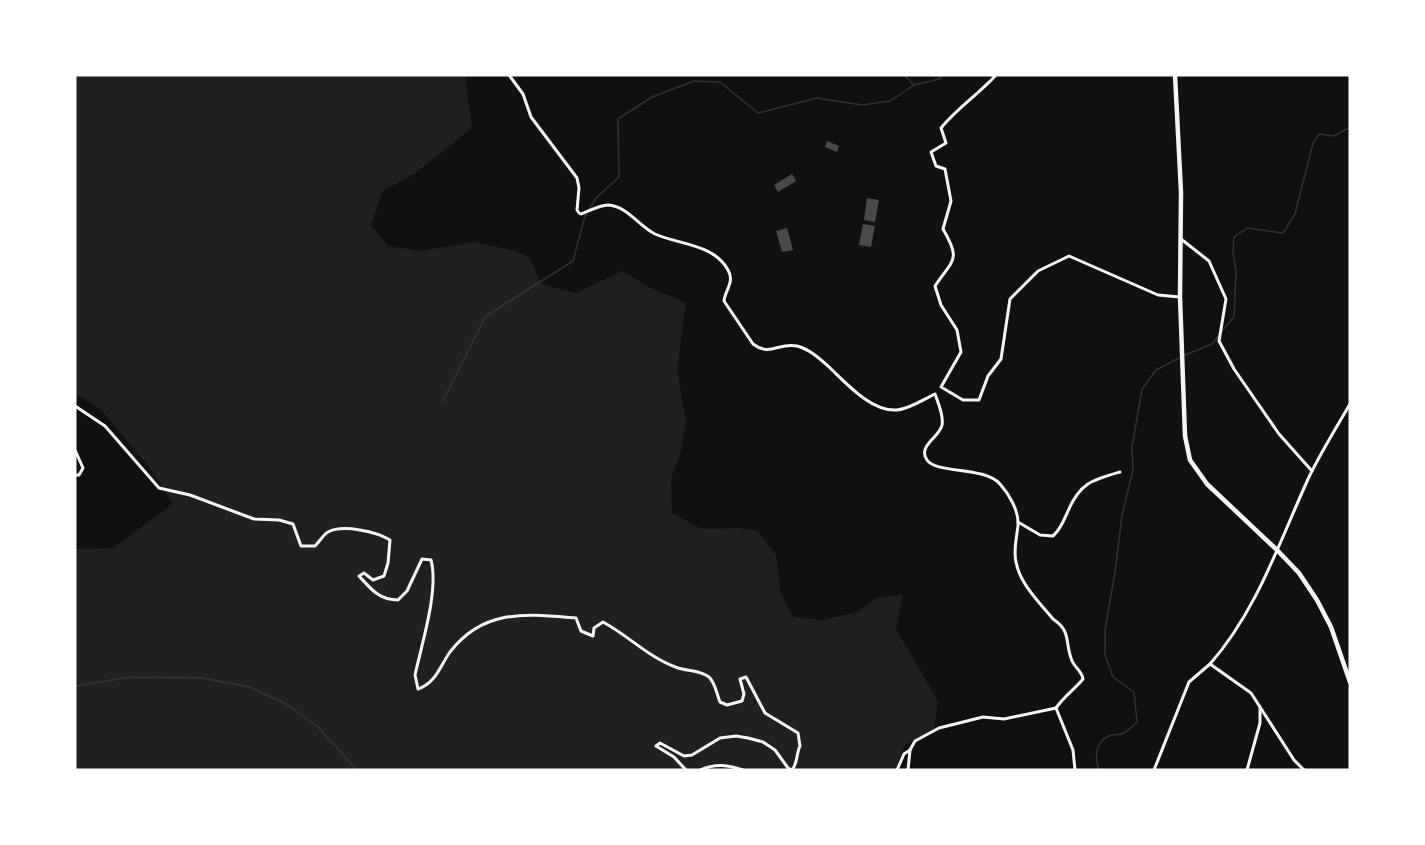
<svg xmlns="http://www.w3.org/2000/svg" width="1425" height="845" font-family="Poppins,sans-serif">
<rect width="100%" height="100%" fill="#111"/>
<path fill="#202020" d="M 75,75 L 465,75 L 472,128 L 414,174 L 383,191 L 371,225 L 388,246 L 420,251 L 476,242 L 515,251 L 530,257 L 541,284 L 576,293 L 622,271 L 651,288 L 686,303 L 677,369 L 686,421 L 681,451 L 671,479 L 672,513 L 702,529 L 739,528 L 758,531 L 776,555 L 781,593 L 793,617 L 822,620 L 858,612 L 876,598 L 903,594 L 896,629 L 938,701 L 934,729 L 905,745 L 895,770 L 75,770 L 75,549 L 113,548 L 173,504 L 150,468 L 101,410 L 75,393 Z"/>
<g fill="none" stroke-linecap="round" stroke-linejoin="round">
<g stroke="#333" stroke-width="1.5">
<path d="M 904,75 L 914,85"/>
<path d="M 1222,331 L 1234,317 L 1236,272 L 1233,251 L 1234,237 L 1247,228 L 1283,233 L 1295,214 L 1313,143 L 1319,134 L 1334,136 L 1350,127"/>
<path d="M 1185,355 L 1212,344 L 1219,335"/>
<path d="M 442,402 L 486,316 L 573,261 L 585,216 L 596,198 L 619,177 L 618,119 L 652,97 L 694,81 L 720,82 L 758,113 L 817,98 L 862,105 L 890,101 L 914,85 L 940,79 L 941,75"/>
<path d="M 75,686 L 132,677 L 202,678 L 250,687 L 286,704 L 317,726 L 357,770"/>
<path d="M 1099,770 C 1094,756 1096,739 1112,735 C 1115,734 1119,735 1122,734 C 1127,732 1132,726 1137,722 L 1134,692 L 1113,677 L 1105,655 L 1105,630 L 1115,572 L 1122,515 L 1133,470 L 1132,447 L 1142,389 L 1156,370 L 1181,357"/>
</g>
</g>
<g fill="#4a4a4a">
<path d="M 827,141 L 839,146 L 837,152 L 825,147 Z"/>
<path d="M 792,174 L 796,181 L 778,192 L 774,185 Z"/>
<path d="M 867,198 L 879,200 L 875,222 L 864,220 Z"/>
<path d="M 863,224 L 875,226 L 871,247 L 859,245 Z"/>
<path d="M 787,228 L 793,250 L 782,252 L 776,231 Z"/>
</g>
<g fill="none" stroke-linecap="round" stroke-linejoin="round">
<g stroke="#f5f5f5" stroke-width="3">
<path d="M 509,75 L 523,94 L 531,117 L 577,178 L 579,188 L 577,210 L 579,213 L 581,214 C 589,211 600,205 608,205 C 627,206 639,226 655,234 C 680,245 714,244 728,270 C 735,282 725,290 724,301 L 753,344 C 770,357 779,342 797,346 C 809,349 819,358 828,366 C 845,382 871,412 897,410 C 910,409 924,399 935,394 C 938,403 944,415 942,425 C 940,437 917,446 927,460 C 936,474 984,466 1000,484 C 1009,494 1019,511 1018,525 C 1017,537 1013,549 1016,562 C 1020,584 1039,602 1053,619 C 1071,631 1065,641 1071,658 C 1073,667 1082,670 1083,679 C 1074,690 1064,696 1056,708 L 1073,750 L 1075,770"/>
<path d="M 996,75 C 979,94 957,108 941,128 L 946,143 L 931,152 L 936,166 L 945,169 L 951,201 L 943,229 C 961,260 954,258 935,286 L 941,305 L 957,330 L 961,352 L 941,387 L 963,400 L 979,400 L 988,376 L 1001,359 L 1010,299 L 1038,271 L 1069,256 L 1158,295 L 1180,297"/>
<path d="M 1181,239 L 1209,261 L 1226,299 L 1219,341 L 1234,369 L 1279,434 L 1312,471"/>
<path d="M 75,406 L 105,426 L 159,488 L 190,495 L 254,519 L 279,520 L 293,524 L 301,546 L 315,546 C 319,542 324,534 328,532 C 343,524 377,532 390,540 L 388,563 L 384,576 L 373,580 L 364,573 L 359,576 C 371,589 379,600 398,600 L 407,591 L 422,559 L 431,560 C 439,590 422,643 415,675 L 418,689 C 436,683 440,666 450,652 C 484,608 527,614 576,618 L 581,631 L 593,636 L 594,628 L 603,622 C 629,636 649,658 678,668 C 687,671 701,670 709,677 C 715,682 717,695 720,702 L 727,705 L 742,701 L 744,694 L 740,679 L 746,677 L 765,713 L 798,733 L 800,746 C 796,754 798,763 792,770 L 788,768 L 775,750 L 763,742 L 748,738 L 736,736 L 720,738 L 692,755 L 684,756 L 660,743 L 656,746 L 674,757 L 686,770"/>
<path d="M 75,450 L 83,468 L 79,475 L 75,475"/>
<path d="M 1018,522 L 1040,535 L 1053,536 C 1061,529 1064,520 1068,511 C 1080,483 1092,480 1120,472"/>
<path d="M 1210,664 C 1257,611 1280,540 1309,477 C 1321,452 1336,428 1350,404"/>
<path d="M 700,770 C 716,763 728,765 743,770"/>
<path d="M 897,770 L 904,754 L 910,750"/>
<path d="M 908,770 L 910,750 L 915,741 L 939,728 L 983,717 L 1004,719 L 1056,708"/>
<path d="M 1154,770 L 1189,682 L 1210,664 L 1251,693 L 1294,760 L 1304,770"/>
<path d="M 1247,770 L 1260,723 L 1260,708"/>
</g>
<path stroke="#f5f5f5" stroke-width="4.5" d="M 1175,75 L 1181,192 L 1180,297 L 1185,436 L 1190,460 L 1207,484 L 1277,550 L 1299,573 L 1317,600 L 1331,627 L 1350,682"/>
</g>
<rect width="1425" height="845" fill="none" stroke="#ffffff" stroke-width="153"/>
</svg>
